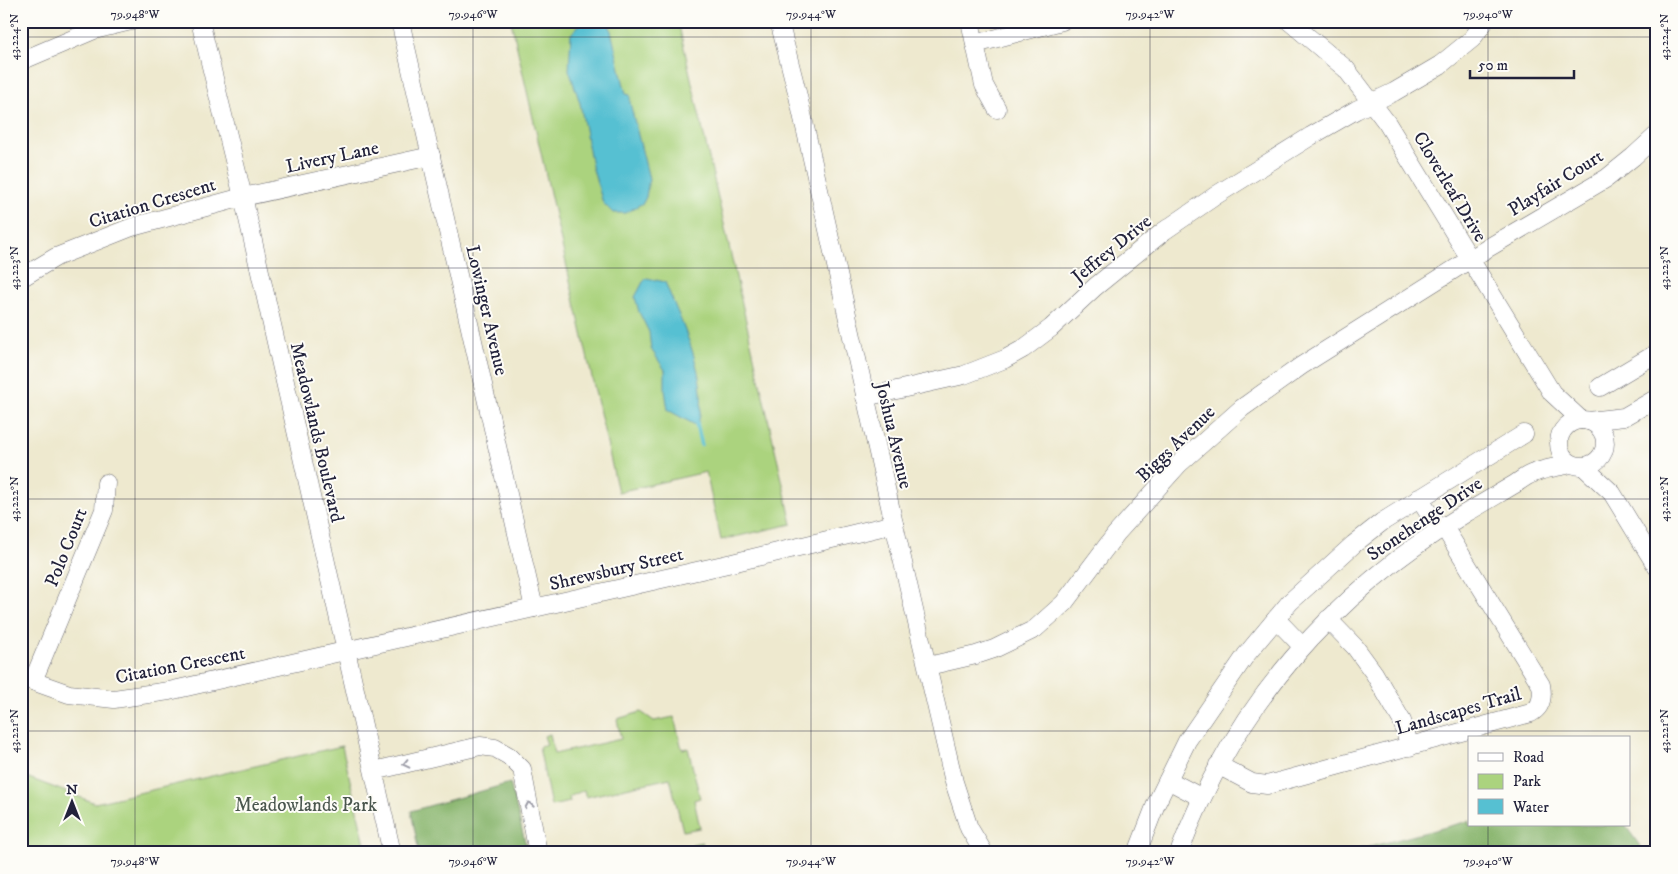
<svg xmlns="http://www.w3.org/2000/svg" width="1678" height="874" font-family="'IM FELL DW Pica',serif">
<rect width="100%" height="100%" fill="#fdfcf7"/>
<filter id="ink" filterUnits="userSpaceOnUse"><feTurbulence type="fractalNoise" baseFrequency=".02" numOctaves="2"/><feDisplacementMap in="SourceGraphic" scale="10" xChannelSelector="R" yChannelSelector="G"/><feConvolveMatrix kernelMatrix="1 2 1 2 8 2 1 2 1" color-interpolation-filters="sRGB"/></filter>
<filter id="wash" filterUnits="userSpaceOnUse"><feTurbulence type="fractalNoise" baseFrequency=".0096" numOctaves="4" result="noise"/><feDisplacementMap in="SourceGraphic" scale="20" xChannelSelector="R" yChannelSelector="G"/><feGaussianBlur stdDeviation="1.12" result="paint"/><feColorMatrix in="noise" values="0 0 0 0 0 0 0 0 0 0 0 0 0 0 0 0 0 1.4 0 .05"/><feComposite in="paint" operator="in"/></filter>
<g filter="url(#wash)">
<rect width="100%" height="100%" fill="#eee9cf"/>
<g fill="#abd37e" stroke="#667a5c">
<path d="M 511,21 L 678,21 L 792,524 L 721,540 L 706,472 L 618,492 Z"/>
<path d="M 641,712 L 654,721 L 674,717 L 682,749 L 688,748 L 700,798 L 694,800 L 700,828 L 683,831 L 670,778 L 586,797 L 584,790 L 569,797 L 570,802 L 551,806 L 539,747 L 547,745 L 544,736 L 550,734 L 554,754 L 621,739 L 617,719 Z"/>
<path d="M 342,746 L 367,853 L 21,853 L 21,775 L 95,803 Z"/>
<path d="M 702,842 L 705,853 L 694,853 L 692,844 Z"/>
</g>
<g fill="#88b56d" stroke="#556c54">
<path d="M 510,783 L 528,853 L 419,853 L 411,811 Z"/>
<path d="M 1469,821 L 1469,825 L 1625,825 L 1645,853 L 1346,853 Z"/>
</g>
<g fill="#56c0d2" stroke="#3c7186">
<path d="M 583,21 L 606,21 L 609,23 L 626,94 L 630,95 L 630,103 L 649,179 L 646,197 L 643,203 L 625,213 L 613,213 L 603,203 L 592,166 L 580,103 L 569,70 L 571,34 Z"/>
<path d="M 647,278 L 665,282 C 681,322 713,384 697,426 L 668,410 L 665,390 L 665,370 L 651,349 L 649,332 L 639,312 L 635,297 L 643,282 Z"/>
</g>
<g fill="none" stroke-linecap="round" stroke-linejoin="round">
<path stroke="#56c0d2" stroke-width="4.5" d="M 696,421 L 701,444"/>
</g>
</g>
<g filter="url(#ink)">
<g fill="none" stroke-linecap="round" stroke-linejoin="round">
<g stroke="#69686f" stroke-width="19">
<g id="minor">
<path d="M 200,21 L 243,197 L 392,853"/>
<path d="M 400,21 L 534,608"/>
<path d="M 779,21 L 798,96 L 894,524 L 954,782 L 969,828 L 984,853"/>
<path d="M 970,21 L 984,85 L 997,109"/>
<path d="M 1289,21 L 1346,69 L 1387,123 L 1552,393 L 1581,420"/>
<path d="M 975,44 L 1062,21"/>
<path d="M 21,61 L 94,30 L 131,21"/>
<path d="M 21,278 L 56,257 L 132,227 L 243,197 L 431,156"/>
<path d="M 1600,387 L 1657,353"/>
<path d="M 865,397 L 964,375 L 1005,359 L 1023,349 L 1051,328 L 1095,287 L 1164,231 L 1218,194 L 1311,136 L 1356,110 L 1394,92 L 1440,65 L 1472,39 L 1485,21"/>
<circle cx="1582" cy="443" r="23"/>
<path d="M 1588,421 L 1624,417 L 1657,398"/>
<path d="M 1584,467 L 1612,493 L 1657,567"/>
<path d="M 1419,498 L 1439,530"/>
<path d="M 1276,619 L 1302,646"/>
<path d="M 1328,619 L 1355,647 L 1374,673 L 1402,721 L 1410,747"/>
<path d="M 928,666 L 976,655 L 994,649 L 1035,629 L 1064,603 L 1116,534 L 1179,464 L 1242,408 L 1301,366 L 1488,248 L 1607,178 L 1633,157 L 1657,135"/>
<path d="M 21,677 L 69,694 L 114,699 L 169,691 L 732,563 L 894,524"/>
<path d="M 33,681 L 104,510 L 106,483"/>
<path d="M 1218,765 L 1252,783 L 1267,785 L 1531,713 C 1542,707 1543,696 1541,685 L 1444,527"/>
<path d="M 374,771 L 480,746 L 495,748 L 509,756 L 522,769 L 538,853"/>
<path d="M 1168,780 L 1202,798"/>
<path d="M 1137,853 L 1156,804 L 1187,741 L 1246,655 L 1290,602 L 1354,544 L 1382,522 L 1524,434"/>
<path d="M 1179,853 C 1233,707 1333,593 1466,513 C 1482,504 1498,494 1515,484 C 1521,480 1527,475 1534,473 C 1545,468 1559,467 1571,464"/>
</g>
</g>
<use href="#minor" stroke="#fff" stroke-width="18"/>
</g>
<defs><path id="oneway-chevron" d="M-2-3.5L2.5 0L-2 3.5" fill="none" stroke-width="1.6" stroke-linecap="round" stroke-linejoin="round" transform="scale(1.25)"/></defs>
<g stroke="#9c9ca7">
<use href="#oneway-chevron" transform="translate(406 764) rotate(167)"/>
<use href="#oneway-chevron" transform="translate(529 805) rotate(-100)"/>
</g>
</g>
<path fill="none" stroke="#22223b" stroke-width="1" stroke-opacity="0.45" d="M 135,21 L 135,853M 473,21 L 473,853M 811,21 L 811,853M 1150,21 L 1150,853M 1488,21 L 1488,738M 21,37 L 1657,37M 21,268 L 1657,268M 21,499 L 1657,499M 21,731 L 1657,731M 1488,825 L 1488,853"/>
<g text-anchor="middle" stroke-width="4" stroke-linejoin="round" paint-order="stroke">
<g font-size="19" fill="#22223b" stroke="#fdfcf7">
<text transform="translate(332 156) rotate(-12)" y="7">Livery Lane</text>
<text transform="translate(1555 182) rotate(-32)" y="7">Playfair Court</text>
<text transform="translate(1451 186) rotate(59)" y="7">Cloverleaf Drive</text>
<text transform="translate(152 202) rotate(-17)" y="7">Citation Crescent</text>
<text transform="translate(1111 248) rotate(-39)" y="7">Jeffrey Drive</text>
<text transform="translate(488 310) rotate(77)" y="7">Lowinger Avenue</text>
<text transform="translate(318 432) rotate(77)" y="7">Meadowlands Boulevard</text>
<text transform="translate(895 435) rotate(77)" y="7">Joshua Avenue</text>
<text transform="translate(1175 443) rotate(-44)" y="7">Biggs Avenue</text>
<text transform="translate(1424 518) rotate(-34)" y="7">Stonehenge Drive</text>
<text transform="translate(65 547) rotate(-68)" y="7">Polo Court</text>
<text transform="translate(616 568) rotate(-13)" y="7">Shrewsbury Street</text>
<text transform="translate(180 664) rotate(-11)" y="7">Citation Crescent</text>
<text transform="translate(1458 710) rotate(-16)" y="7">Landscapes Trail</text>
</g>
<g font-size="19" fill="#4b574f" stroke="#fdfcf7">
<text x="306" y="811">Meadowlands Park</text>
</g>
</g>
<rect width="1678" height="874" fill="none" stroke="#fdfcf7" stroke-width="55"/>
<rect x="1468" y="736" width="162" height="90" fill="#fdfcf7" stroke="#a5a5ac"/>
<rect x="1478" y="753" width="25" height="8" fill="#ffffff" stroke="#a5a5ac"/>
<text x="1513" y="762" font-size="15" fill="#22223b">Road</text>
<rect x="1478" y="774" width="25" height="15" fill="#abd37e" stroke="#a5a5ac"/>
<text x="1513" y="786" font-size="15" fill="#22223b">Park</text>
<rect x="1478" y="799" width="25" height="15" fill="#56c0d2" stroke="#a5a5ac"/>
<text x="1513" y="812" font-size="15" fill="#22223b">Water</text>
<g transform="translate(72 802)" stroke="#fdfcf7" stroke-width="4" paint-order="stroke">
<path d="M0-4L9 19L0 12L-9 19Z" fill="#22223b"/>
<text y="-8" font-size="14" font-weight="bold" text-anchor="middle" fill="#22223b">N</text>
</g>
<path d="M1470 70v8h104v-8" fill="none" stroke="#22223b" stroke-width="2.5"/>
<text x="1478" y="70" font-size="15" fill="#22223b" stroke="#fdfcf7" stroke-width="4" paint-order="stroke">50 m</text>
<rect x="28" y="28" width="1622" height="818" fill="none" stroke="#22223b" stroke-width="2"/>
<g font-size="12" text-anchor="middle" fill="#22223b">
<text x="135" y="18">79.948°W</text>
<text x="473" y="18">79.946°W</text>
<text x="811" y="18">79.944°W</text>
<text x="1150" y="18">79.942°W</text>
<text x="1488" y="18">79.940°W</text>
<text transform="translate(14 37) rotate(-90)" y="4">43.224°N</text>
<text transform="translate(1664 37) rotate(-90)" y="4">43.224°N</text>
<text transform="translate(14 268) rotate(-90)" y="4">43.223°N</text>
<text transform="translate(1664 268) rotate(-90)" y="4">43.223°N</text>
<text transform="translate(14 499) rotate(-90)" y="4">43.222°N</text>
<text transform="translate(1664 499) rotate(-90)" y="4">43.222°N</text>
<text transform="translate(14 731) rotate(-90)" y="4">43.221°N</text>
<text transform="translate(1664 731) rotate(-90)" y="4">43.221°N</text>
<text x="135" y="865">79.948°W</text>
<text x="473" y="865">79.946°W</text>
<text x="811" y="865">79.944°W</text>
<text x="1150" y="865">79.942°W</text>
<text x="1488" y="865">79.940°W</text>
</g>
</svg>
